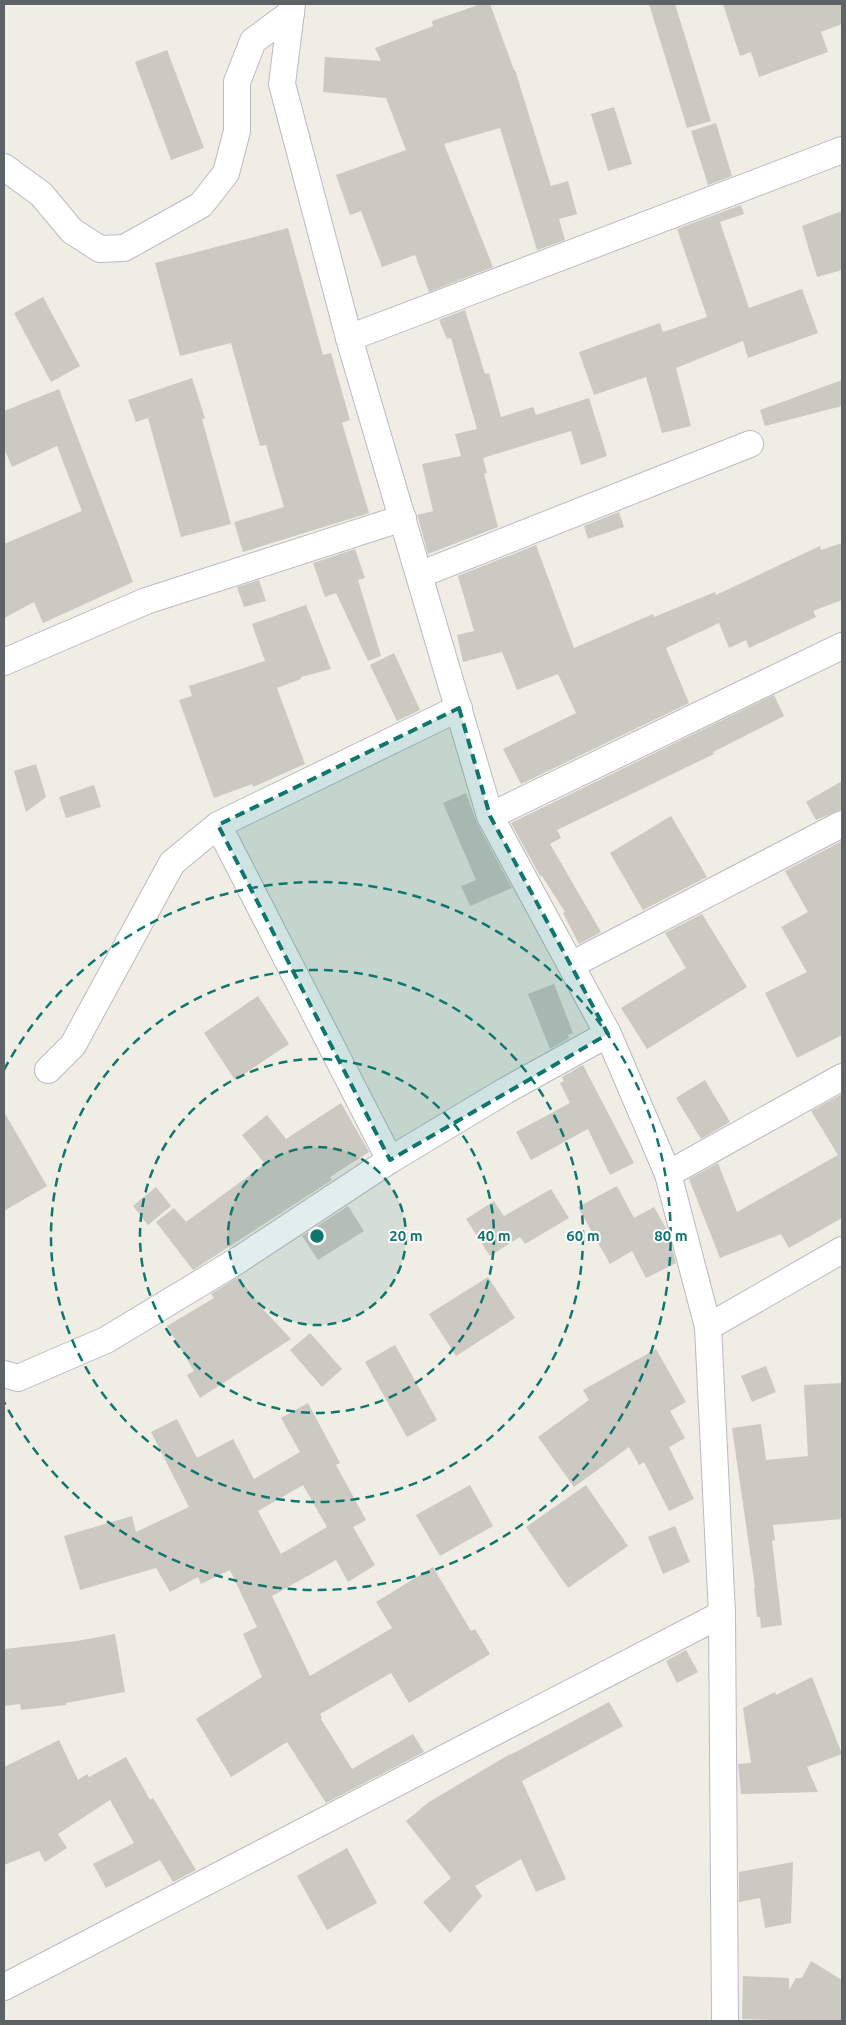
<svg xmlns="http://www.w3.org/2000/svg" width="846" height="2025" font-family="Ubuntu,sans-serif">
<rect width="100%" height="100%" fill="#f0ede5"/>
<g fill="#ccc8c2" fill-rule="evenodd">
<path d="M 481,4 L 490,4 L 514,70 L 515,70 L 551,186 L 568,181 L 577,214 L 559,219 L 565,240 L 537,250 L 500,128 L 444,144 L 493,267 L 429,292 L 415,255 L 382,267 L 361,211 L 350,215 L 336,175 L 406,150 L 386,98 L 323,92 L 325,57 L 381,61 L 375,48 L 433,26 L 432,21 Z"/>
<path d="M 649,4 L 675,4 L 711,121 L 687,128 Z"/>
<path d="M 723,4 L 842,4 L 842,24 L 821,32 L 828,52 L 759,77 L 751,52 L 740,56 Z"/>
<path d="M 167,50 L 204,148 L 171,160 L 135,62 Z"/>
<path d="M 614,107 L 632,164 L 608,171 L 591,114 Z"/>
<path d="M 716,123 L 732,176 L 708,185 L 691,131 Z"/>
<path d="M 741,205 L 744,214 L 720,222 L 749,308 L 802,289 L 818,333 L 748,358 L 743,341 L 676,368 L 691,426 L 662,433 L 646,377 L 594,395 L 579,352 L 660,323 L 663,332 L 707,317 L 677,229 Z"/>
<path d="M 842,211 L 842,270 L 817,277 L 802,226 Z"/>
<path d="M 288,228 L 323,355 L 331,353 L 350,420 L 342,423 L 369,513 L 243,552 L 234,522 L 284,507 L 266,445 L 260,446 L 231,343 L 180,356 L 155,263 Z"/>
<path d="M 43,297 L 80,366 L 51,382 L 14,313 Z"/>
<path d="M 465,310 L 485,374 L 489,373 L 501,417 L 533,407 L 536,415 L 589,398 L 607,456 L 581,465 L 571,431 L 483,458 L 487,473 L 484,474 L 498,527 L 428,554 L 418,517 L 417,515 L 433,511 L 422,464 L 461,456 L 455,434 L 477,429 L 451,338 L 447,339 L 439,320 Z"/>
<path d="M 192,378 L 205,418 L 202,419 L 231,524 L 181,537 L 148,418 L 136,422 L 128,400 Z"/>
<path d="M 842,380 L 842,406 L 765,426 L 760,410 Z"/>
<path d="M 59,389 L 133,582 L 43,623 L 34,602 L 4,618 L 4,544 L 82,511 L 57,446 L 12,467 L 4,448 L 4,411 Z"/>
<path d="M 619,512 L 624,527 L 588,539 L 584,526 Z"/>
<path d="M 842,543 L 842,600 L 813,611 L 816,617 L 749,648 L 746,640 L 729,648 L 719,623 L 666,648 L 689,703 L 521,784 L 503,749 L 576,713 L 558,674 L 517,690 L 502,652 L 463,662 L 457,635 L 474,631 L 458,576 L 536,545 L 574,648 L 653,614 L 654,617 L 715,592 L 716,595 L 820,546 L 821,550 Z"/>
<path d="M 355,549 L 365,578 L 358,580 L 381,656 L 368,661 L 336,593 L 325,597 L 313,563 Z"/>
<path d="M 259,580 L 266,601 L 244,607 L 237,587 Z"/>
<path d="M 306,605 L 331,669 L 301,677 L 301,679 L 277,688 L 305,764 L 253,787 L 252,784 L 214,798 L 179,700 L 192,696 L 189,686 L 265,661 L 252,624 Z"/>
<path d="M 394,653 L 420,710 L 397,721 L 370,665 Z"/>
<path d="M 774,695 L 784,716 L 713,752 L 714,754 L 557,830 L 561,838 L 550,844 L 601,932 L 579,944 L 563,913 L 565,912 L 542,876 L 540,876 L 511,823 Z"/>
<path d="M 36,764 L 46,797 L 26,812 L 14,771 Z"/>
<path d="M 842,781 L 842,809 L 816,820 L 806,802 Z"/>
<path d="M 94,785 L 101,807 L 66,818 L 59,797 Z"/>
<path d="M 466,793 L 477,823 L 512,888 L 470,906 L 461,886 L 476,880 L 443,803 Z"/>
<path d="M 671,816 L 707,877 L 643,910 L 610,853 Z"/>
<path d="M 842,841 L 842,1035 L 797,1058 L 765,993 L 807,972 L 781,927 L 808,912 L 785,871 Z"/>
<path d="M 702,914 L 747,987 L 647,1049 L 621,1008 L 686,968 L 665,933 Z"/>
<path d="M 554,984 L 573,1033 L 568,1035 L 569,1038 L 550,1049 L 528,994 Z"/>
<path d="M 258,996 L 289,1044 L 235,1080 L 204,1033 Z"/>
<path d="M 583,1065 L 634,1163 L 610,1175 L 588,1129 L 531,1160 L 516,1132 L 570,1103 L 560,1083 L 564,1081 L 562,1077 Z"/>
<path d="M 705,1080 L 730,1122 L 701,1139 L 676,1098 Z"/>
<path d="M 842,1094 L 842,1218 L 789,1248 L 781,1234 L 720,1258 L 689,1179 L 718,1163 L 737,1212 L 838,1155 L 811,1111 Z"/>
<path d="M 341,1103 L 369,1152 L 330,1177 L 332,1180 L 193,1270 L 156,1222 L 174,1208 L 186,1222 L 265,1164 L 242,1135 L 267,1115 L 286,1139 Z"/>
<path d="M 4,1112 L 47,1186 L 4,1211 Z"/>
<path d="M 617,1186 L 634,1218 L 654,1207 L 667,1230 L 676,1263 L 646,1278 L 632,1251 L 610,1264 L 578,1207 Z"/>
<path d="M 156,1187 L 171,1206 L 148,1225 L 133,1206 Z"/>
<path d="M 551,1189 L 569,1218 L 525,1244 L 520,1237 L 490,1256 L 466,1219 L 494,1201 L 504,1216 Z"/>
<path d="M 348,1206 L 364,1231 L 318,1260 L 302,1236 Z"/>
<path d="M 238,1277 L 260,1306 L 291,1339 L 200,1398 L 187,1375 L 194,1371 L 167,1326 L 214,1298 L 211,1294 Z"/>
<path d="M 488,1277 L 515,1318 L 456,1356 L 429,1314 Z"/>
<path d="M 310,1333 L 342,1369 L 322,1387 L 290,1350 Z"/>
<path d="M 395,1345 L 437,1420 L 407,1437 L 365,1362 Z"/>
<path d="M 656,1349 L 686,1402 L 670,1411 L 685,1438 L 669,1447 L 694,1499 L 669,1511 L 644,1462 L 639,1465 L 629,1447 L 574,1487 L 538,1437 L 589,1400 L 583,1390 Z"/>
<path d="M 766,1366 L 776,1392 L 752,1402 L 741,1376 Z"/>
<path d="M 842,1383 L 842,1519 L 773,1525 L 775,1540 L 772,1541 L 782,1625 L 761,1628 L 760,1617 L 757,1617 L 754,1588 L 755,1587 L 732,1428 L 761,1424 L 766,1460 L 808,1456 L 804,1385 Z"/>
<path d="M 308,1403 L 340,1463 L 336,1465 L 366,1520 L 353,1527 L 375,1565 L 348,1582 L 336,1560 L 272,1596 L 310,1676 L 392,1628 L 376,1602 L 433,1567 L 471,1631 L 475,1629 L 490,1654 L 409,1703 L 391,1673 L 320,1714 L 322,1718 L 321,1719 L 352,1769 L 413,1734 L 424,1752 L 326,1803 L 287,1742 L 231,1777 L 196,1719 L 262,1677 L 243,1634 L 257,1627 L 230,1570 L 201,1584 L 198,1577 L 170,1592 L 156,1568 L 80,1590 L 64,1536 L 132,1516 L 136,1532 L 189,1507 L 151,1432 L 177,1419 L 197,1458 L 233,1439 L 254,1479 L 300,1452 L 281,1418 ZM 303,1485 L 327,1527 L 281,1554 L 258,1511 Z"/>
<path d="M 470,1485 L 493,1526 L 440,1556 L 416,1515 Z"/>
<path d="M 586,1485 L 628,1546 L 568,1588 L 526,1527 Z"/>
<path d="M 675,1526 L 690,1562 L 663,1574 L 648,1537 Z"/>
<path d="M 115,1634 L 125,1692 L 66,1703 L 66,1705 L 21,1710 L 20,1704 L 4,1706 L 4,1649 L 77,1641 Z"/>
<path d="M 686,1650 L 698,1672 L 677,1683 L 666,1661 Z"/>
<path d="M 812,1677 L 842,1754 L 807,1767 L 818,1792 L 741,1794 L 738,1764 L 751,1763 L 743,1708 L 775,1692 L 776,1695 Z"/>
<path d="M 609,1702 L 623,1726 L 522,1781 L 566,1879 L 536,1892 L 521,1859 L 475,1886 L 482,1896 L 450,1933 L 423,1902 L 451,1878 L 406,1821 L 429,1802 L 510,1754 L 510,1755 Z"/>
<path d="M 59,1740 L 78,1780 L 87,1774 L 89,1777 L 126,1757 L 150,1800 L 153,1798 L 196,1870 L 173,1882 L 160,1860 L 106,1888 L 93,1864 L 134,1843 L 110,1800 L 58,1834 L 67,1848 L 45,1862 L 39,1851 L 4,1865 L 4,1767 Z"/>
<path d="M 347,1848 L 377,1903 L 327,1930 L 297,1876 Z"/>
<path d="M 793,1862 L 791,1923 L 765,1928 L 760,1898 L 739,1902 L 739,1872 Z"/>
<path d="M 811,1961 L 842,1980 L 842,2021 L 774,2021 L 774,2020 L 742,2019 L 743,1976 L 789,1978 L 789,1990 L 796,1978 L 802,1978 Z"/>
</g>
<g fill="none" stroke-linecap="round" stroke-linejoin="round">
<g stroke="#b8bbc0" stroke-width="28">
<g id="street">
<path d="M 292,4 L 282,84 L 349,338 L 490,816 L 608,1034 L 668,1174 L 708,1327 L 722,1614 L 725,2021"/>
<path d="M 4,167 L 41,194 L 72,231 L 100,249 L 124,248 L 201,205 L 226,173 L 237,131 L 237,82 L 253,41 L 291,13"/>
<path d="M 349,338 L 842,150"/>
<path d="M 419,575 L 750,444"/>
<path d="M 4,662 L 146,601 L 403,518"/>
<path d="M 490,816 L 842,646"/>
<path d="M 218,825 L 390,1160"/>
<path d="M 571,965 L 842,824"/>
<path d="M 48,1070 L 73,1045 L 172,863 L 218,825 L 459,708"/>
<path d="M 668,1174 L 842,1077"/>
<path d="M 708,1327 L 842,1250"/>
<path d="M 4,1374 L 18,1378 L 106,1340 L 240,1259 L 390,1160 L 505,1091 L 608,1034"/>
<path d="M 4,1987 L 722,1614"/>
</g>
</g>
<use href="#street" stroke="#fff" stroke-width="26"/>
</g>
<path fill="#0f766e" fill-opacity="0.2" stroke="#0f766e" stroke-width="4" stroke-dasharray="10 6" stroke-linejoin="round" d="M 459,708 L 490,816 L 608,1034 L 390,1160 L 218,825 Z"/>
<circle cx="317" cy="1236" r="89" fill="#0f766e" fill-opacity=".12"/>
<g fill="none" stroke="#0f766e" stroke-width="2.5" stroke-dasharray="9 6">
<circle cx="317" cy="1236" r="89"/>
<circle cx="317" cy="1236" r="177"/>
<circle cx="317" cy="1236" r="266"/>
<path d="M4 1070A354 354 0 1 1 4 1402"/>
</g>
<circle cx="317" cy="1236" r="8" fill="#0f766e" stroke="#fff" stroke-width="2.5"/>
<g font-size="15" text-anchor="middle" font-weight="bold" fill="#0f766e" stroke="#fff" stroke-width="4" stroke-linejoin="round" paint-order="stroke">
<text x="406" y="1241">20 m</text>
<text x="494" y="1241">40 m</text>
<text x="583" y="1241">60 m</text>
<text x="671" y="1241">80 m</text>
</g>
<rect width="846" height="2025" fill="none" stroke="#5d6267" stroke-width="10"/>
</svg>
